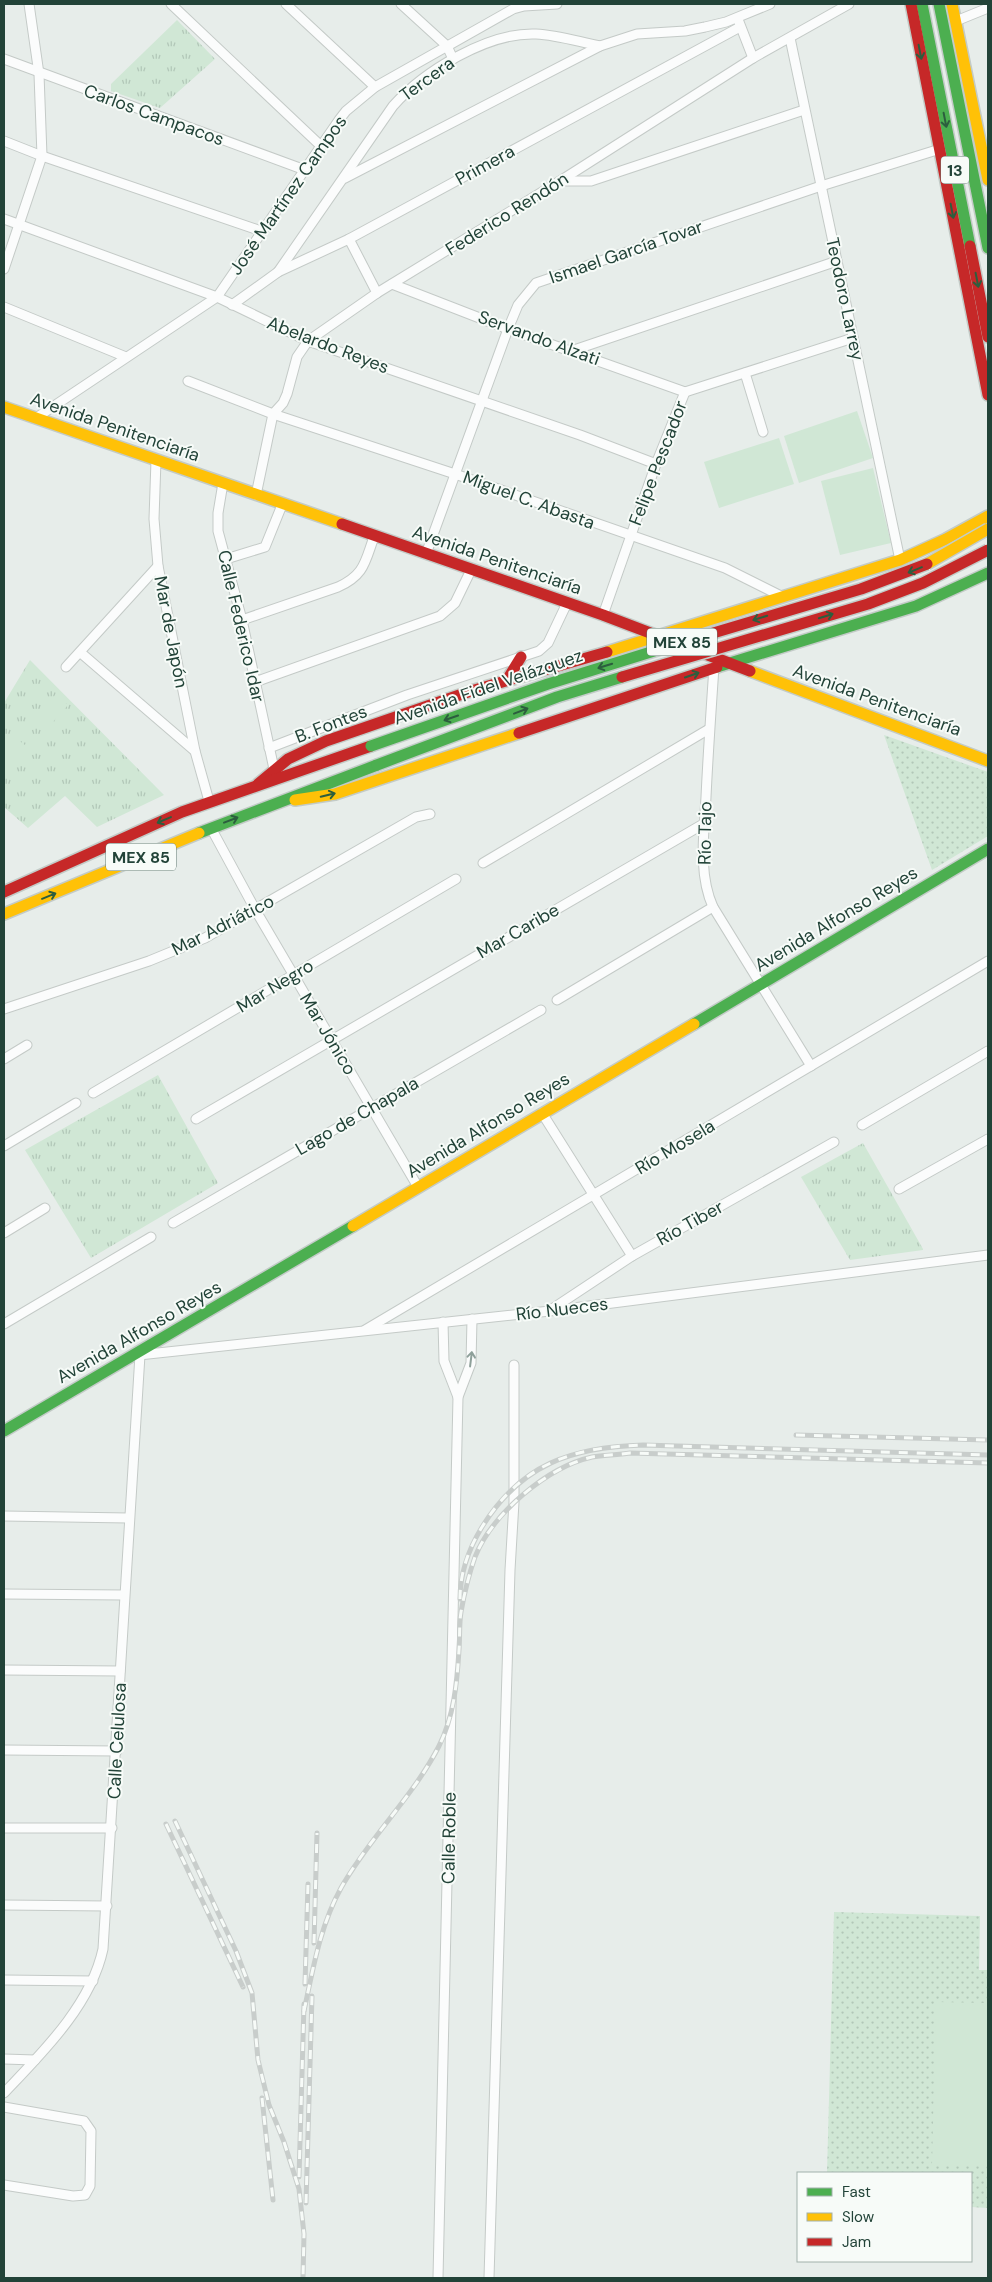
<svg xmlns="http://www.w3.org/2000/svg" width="992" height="2282" font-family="'DM Sans',sans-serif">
<defs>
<pattern id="grass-dots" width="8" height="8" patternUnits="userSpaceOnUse" patternTransform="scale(1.25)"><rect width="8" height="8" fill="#d0e7d5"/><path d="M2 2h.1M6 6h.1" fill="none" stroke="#b2c7b8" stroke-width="1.8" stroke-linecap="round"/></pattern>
<pattern id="park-tufts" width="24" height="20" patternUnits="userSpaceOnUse" patternTransform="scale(1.25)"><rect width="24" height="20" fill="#d0e7d5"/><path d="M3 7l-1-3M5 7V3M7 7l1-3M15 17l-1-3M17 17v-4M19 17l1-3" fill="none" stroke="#b2c7b8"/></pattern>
</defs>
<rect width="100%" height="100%" fill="#e7edea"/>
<g fill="url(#grass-dots)">
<path d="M 884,735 L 988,772 L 988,836 L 932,870 Z"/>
<path d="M 834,1912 L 980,1916 L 979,1970 L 988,1970 L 988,2208 L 971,2207 L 971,2173 L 827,2173 Z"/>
</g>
<g fill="url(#park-tufts)">
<path d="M 177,20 L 215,59 L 160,108 L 111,91 L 111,84 Z"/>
<path d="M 30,660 L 164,795 L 97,827 L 65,796 L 28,828 L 4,807 L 4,703 Z"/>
<path d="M 158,1075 L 218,1183 L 91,1258 L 25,1150 Z"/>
<path d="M 863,1143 L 923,1249 L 923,1250 L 850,1260 L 801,1177 Z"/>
</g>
<g fill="#d0e7d5">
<path d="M 857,411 L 873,458 L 799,483 L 784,436 Z"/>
<path d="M 779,438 L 794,484 L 719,508 L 704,462 Z"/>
<path d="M 873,468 L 891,543 L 840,555 L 821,481 Z"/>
<path d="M 56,694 L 68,705 L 45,731 L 33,721 Z"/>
<path d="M 16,738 L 30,749 L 5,778 L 4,753 Z"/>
<path d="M 936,2002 L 988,2003 L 988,2166 L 932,2165 Z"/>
</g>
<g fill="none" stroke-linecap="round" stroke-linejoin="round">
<g stroke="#c4cac7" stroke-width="11">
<g id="street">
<path d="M 171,4 L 321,146"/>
<path d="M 286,4 L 375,87"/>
<path d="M 401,4 L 447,46 L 453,59"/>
<path d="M 956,21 L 988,8"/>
<path d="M 739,22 L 753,58"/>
<path d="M 790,38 L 900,560"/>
<path d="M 4,59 L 305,170"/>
<path d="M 4,141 L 42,156 L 261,231"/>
<path d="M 345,178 L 600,46 L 637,34 L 685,31 L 705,27 L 726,22 L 770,4"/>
<path d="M 560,181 L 591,181 L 804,110"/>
<path d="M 4,219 L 217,297 L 308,341 L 580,435 L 656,464"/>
<path d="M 349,239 L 377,293"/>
<path d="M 4,269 L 42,156 L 39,74 L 29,4"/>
<path d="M 278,272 L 393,106 C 424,71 488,32 536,34 C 558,35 579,42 600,46"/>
<path d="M 392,284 L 508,329 L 685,392"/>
<path d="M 232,305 L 278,272 L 349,239 L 740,27"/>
<path d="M 4,307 L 126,357"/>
<path d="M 574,350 L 837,261"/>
<path d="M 745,373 L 763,432"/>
<path d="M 188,381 L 273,414 L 455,474 L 725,568 L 781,596"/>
<path d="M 685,392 L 853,338"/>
<path d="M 36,418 L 217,297 L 339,120 L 346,111 L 375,87 L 513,9 L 524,6 L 557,4"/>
<path d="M 156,460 L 154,519 L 158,566 L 195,751 L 209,801"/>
<path d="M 223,483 L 218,513 L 218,531 L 242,620 L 274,769"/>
<path d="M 256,495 L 273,414 L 283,403 L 287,394 L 297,357 L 308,341 L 377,293 L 560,181 L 753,58 L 849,4"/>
<path d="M 426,554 L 508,329 L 518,305 L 536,283 L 821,186 L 940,149"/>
<path d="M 226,559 L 265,547 L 282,505"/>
<path d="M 603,615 L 656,464 L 685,392"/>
<path d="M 242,620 L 338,587 C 365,575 365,561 374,537"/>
<path d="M 81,653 L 195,751"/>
<path d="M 66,667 L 158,566"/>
<path d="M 714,667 C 711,711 708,754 706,797 C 704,833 698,874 713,907 L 811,1066"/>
<path d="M 255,682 L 440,616 L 455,603 L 471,570"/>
<path d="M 269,748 L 407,695 L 539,651 L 548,643 L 567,603"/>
<path d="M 211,828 L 256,911 L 418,1187"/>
<path d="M 483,863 L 709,729"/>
<path d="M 557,1000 L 713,907"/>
<path d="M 4,1009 L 149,961 L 205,938 L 416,817 L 430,814"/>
<path d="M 4,1059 L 27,1045"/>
<path d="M 93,1093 L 456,879"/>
<path d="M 542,1113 L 632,1256"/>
<path d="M 196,1119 L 705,823"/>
<path d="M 862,1125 L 988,1051"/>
<path d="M 4,1146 L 76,1103"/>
<path d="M 899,1189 L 988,1139"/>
<path d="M 173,1223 L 541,1010"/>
<path d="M 4,1233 L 45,1208"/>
<path d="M 552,1309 L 632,1256 L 834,1142"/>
<path d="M 443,1322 L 444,1361 L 458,1397"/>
<path d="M 4,1324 L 151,1237"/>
<path d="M 365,1330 L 988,961"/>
<path d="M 139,1355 L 550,1311 L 988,1255"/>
<path d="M 4,1516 L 128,1518"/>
<path d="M 4,1594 L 124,1595"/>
<path d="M 4,1670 L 120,1671"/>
<path d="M 4,1750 L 117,1751"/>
<path d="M 4,1828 L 112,1828"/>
<path d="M 4,1905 L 107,1906"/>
<path d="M 4,1980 L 93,1981"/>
<path d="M 4,2059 L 35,2060"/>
<path d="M 4,2093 C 42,2053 91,2005 103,1949 L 140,1355"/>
<path d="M 4,2107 L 84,2121 L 91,2131 L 90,2186 L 85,2195 L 73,2196 L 4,2185"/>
<path d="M 438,2278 L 458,1397 L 471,1363 L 472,1319"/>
<path d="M 489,2278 L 510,1570 L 514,1502 L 514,1365"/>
</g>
</g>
<g stroke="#c3cbc7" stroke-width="14">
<g id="fast">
<path d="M 922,4 L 970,246"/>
<path d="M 939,4 L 988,248"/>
<path d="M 717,667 L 916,606 L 988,573"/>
<path d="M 199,833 L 377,765"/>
<path d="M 694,1024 L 988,849"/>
<path d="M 4,1431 L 353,1226"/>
</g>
</g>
<g stroke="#c3cbc7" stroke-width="14">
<g id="slow">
<path d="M 952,4 L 988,180"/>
<path d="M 4,407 L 342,524"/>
<path d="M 607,652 L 900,560 L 946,539 L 988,516"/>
<path d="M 750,671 L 988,761"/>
<path d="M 295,800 L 335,794 L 519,733"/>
<path d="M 4,914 L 199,833"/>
<path d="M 353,1226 L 694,1024"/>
</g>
</g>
<g stroke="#c3cbc7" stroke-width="14">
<g id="jam">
<path d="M 911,4 L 988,395"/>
<path d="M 970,246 L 988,337"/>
<path d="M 342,524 L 603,615 L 750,671"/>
<path d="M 507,680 L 521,657"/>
<path d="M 519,733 L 717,667"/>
<path d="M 258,784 L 288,759 L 326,741 L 471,691 L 607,652"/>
<path d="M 4,892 L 182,812 L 371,746"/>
</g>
</g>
<use href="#street" stroke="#fbfcfc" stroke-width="9"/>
<use href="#fast" stroke="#4caf50" stroke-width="11"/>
<use href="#slow" stroke="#ffc107" stroke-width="11"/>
<use href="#jam" stroke="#c62828" stroke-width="11"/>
<g stroke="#c8cdcb" stroke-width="5">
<g id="rail">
<path d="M 796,1435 L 988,1440"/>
<path d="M 460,1599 C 460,1573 468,1550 482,1527 C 521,1464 572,1447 643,1445 L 988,1455"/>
<path d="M 175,1821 L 236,1951 L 252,1993 L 258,2060 L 269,2105 L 284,2142 L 299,2189 L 304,2234 L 303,2278"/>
<path d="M 166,1824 L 243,1987"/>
<path d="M 314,1943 L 317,1833"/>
<path d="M 305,1984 L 308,1884"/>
<path d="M 304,2011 C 313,1969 320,1926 341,1888 C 369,1838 413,1797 439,1746 C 454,1716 457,1683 459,1650 C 460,1638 459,1624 461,1612 C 464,1595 469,1574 475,1557 C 492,1514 547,1467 592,1457 C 604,1455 617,1455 630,1453 L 988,1463"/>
<path d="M 262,2098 L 273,2200"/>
<path d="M 299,2177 L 304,2004"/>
<path d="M 306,2203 L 312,1996"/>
</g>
</g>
<use href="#rail" stroke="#f7fbf8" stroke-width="3" stroke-dasharray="9" stroke-linecap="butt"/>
<g stroke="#c2ccc8" stroke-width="14" stroke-linecap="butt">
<g id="fast-bridge">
<path d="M 371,746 L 548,684 L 683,642"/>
<path d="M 377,765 L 557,697 L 622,677"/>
</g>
</g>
<g stroke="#c2ccc8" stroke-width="14" stroke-linecap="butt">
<path id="slow-bridge" d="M 927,564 L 988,529"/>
</g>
<g stroke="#c2ccc8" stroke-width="14" stroke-linecap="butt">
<g id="jam-bridge">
<path d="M 683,642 L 861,589 L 927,564"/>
<path d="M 622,677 L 868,604 L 923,583 L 988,550"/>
</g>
</g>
<use href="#fast-bridge" stroke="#4caf50" stroke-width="11"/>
<use href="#slow-bridge" stroke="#ffc107" stroke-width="11"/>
<use href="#jam-bridge" stroke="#c62828" stroke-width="11"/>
</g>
<defs><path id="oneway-shaft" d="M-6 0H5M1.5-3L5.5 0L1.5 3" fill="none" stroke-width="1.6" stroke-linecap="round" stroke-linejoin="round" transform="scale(1.25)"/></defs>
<g stroke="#2c5e3e">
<use href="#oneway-shaft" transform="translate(920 52) rotate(79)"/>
<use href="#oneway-shaft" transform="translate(945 120) rotate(79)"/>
<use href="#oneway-shaft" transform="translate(952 211) rotate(79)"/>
<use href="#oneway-shaft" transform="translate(977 280) rotate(79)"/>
<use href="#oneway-shaft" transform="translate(915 570) rotate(158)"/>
<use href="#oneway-shaft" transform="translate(826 616) rotate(-17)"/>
<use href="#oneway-shaft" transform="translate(760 618) rotate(163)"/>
<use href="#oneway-shaft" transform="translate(605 666) rotate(163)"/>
<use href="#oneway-shaft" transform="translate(692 675) rotate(-19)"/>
<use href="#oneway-shaft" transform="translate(521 711) rotate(-21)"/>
<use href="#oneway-shaft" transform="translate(451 718) rotate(161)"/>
<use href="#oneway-shaft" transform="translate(328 795) rotate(-14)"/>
<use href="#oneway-shaft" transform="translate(164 820) rotate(157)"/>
<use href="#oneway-shaft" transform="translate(231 820) rotate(-21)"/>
<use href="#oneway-shaft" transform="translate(49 896) rotate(-22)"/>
</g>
<use stroke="#8ea09a" href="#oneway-shaft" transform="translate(471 1359) rotate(-83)"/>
<g text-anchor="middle" stroke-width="4" stroke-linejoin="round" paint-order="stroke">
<g fill="#f7fbf8" stroke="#627a72" stroke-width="1">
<rect x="941" y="156.5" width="28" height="27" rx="4"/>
<rect x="647" y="628.5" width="70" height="27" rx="4"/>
<rect x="106" y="843.5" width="70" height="27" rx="4"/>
</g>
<g font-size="16" font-weight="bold" fill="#224338">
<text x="955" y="176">13</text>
<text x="682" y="648">MEX 85</text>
<text x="141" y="863">MEX 85</text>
</g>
<g font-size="18" fill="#224338" stroke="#f7fbf8">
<text transform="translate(427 79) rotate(-36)" y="6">Tercera</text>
<text transform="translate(154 115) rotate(20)" y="6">Carlos Campacos</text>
<text transform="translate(485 165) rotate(-29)" y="6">Primera</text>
<text transform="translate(288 195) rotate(-55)" y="6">José Martínez Campos</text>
<text transform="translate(507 214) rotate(-32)" y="6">Federico Rendón</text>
<text transform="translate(626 252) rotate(-19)" y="6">Ismael García Tovar</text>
<text transform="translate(845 299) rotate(78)" y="6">Teodoro Larrey</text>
<text transform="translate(539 338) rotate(20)" y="6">Servando Alzati</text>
<text transform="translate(328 345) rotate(21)" y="6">Abelardo Reyes</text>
<text transform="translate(115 427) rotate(19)" y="6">Avenida Penitenciaría</text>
<text transform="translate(658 463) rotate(-69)" y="6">Felipe Pescador</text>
<text transform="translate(529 500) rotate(20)" y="6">Miguel C. Abasta</text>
<text transform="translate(497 560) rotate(19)" y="6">Avenida Penitenciaría</text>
<text transform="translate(241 626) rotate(77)" y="6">Calle Federico Idar</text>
<text transform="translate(171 632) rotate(79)" y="6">Mar de Japón</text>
<text transform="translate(488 687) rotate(-19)" y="6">Avenida Fidel Velázquez</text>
<text transform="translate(877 700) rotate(20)" y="6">Avenida Penitenciaría</text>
<text transform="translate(331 724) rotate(-21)" y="6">B. Fontes</text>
<text transform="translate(705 833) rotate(-89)" y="6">Río Tajo</text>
<text transform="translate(836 919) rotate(-31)" y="6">Avenida Alfonso Reyes</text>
<text transform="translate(223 925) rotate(-27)" y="6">Mar Adriático</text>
<text transform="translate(518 931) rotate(-30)" y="6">Mar Caribe</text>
<text transform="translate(275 986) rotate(-31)" y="6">Mar Negro</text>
<text transform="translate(328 1034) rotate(59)" y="6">Mar Jónico</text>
<text transform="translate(357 1116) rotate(-30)" y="6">Lago de Chapala</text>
<text transform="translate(488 1125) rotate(-31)" y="6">Avenida Alfonso Reyes</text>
<text transform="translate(675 1147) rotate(-31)" y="6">Río Mosela</text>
<text transform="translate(690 1223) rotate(-29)" y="6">Río Tiber</text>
<text transform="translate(562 1309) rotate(-7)" y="6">Río Nueces</text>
<text transform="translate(139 1332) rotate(-30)" y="6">Avenida Alfonso Reyes</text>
<text transform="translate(117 1741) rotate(-87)" y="6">Calle Celulosa</text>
<text transform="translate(449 1838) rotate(-89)" y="6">Calle Roble</text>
</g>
</g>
<rect width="992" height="2282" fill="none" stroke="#224338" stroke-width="10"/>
<rect x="797" y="2172" width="175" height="90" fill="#f7fbf8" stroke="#a2b1ab"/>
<rect x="807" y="2188" width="25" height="8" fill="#4caf50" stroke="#a2b1ab"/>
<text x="842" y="2197" font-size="15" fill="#224338">Fast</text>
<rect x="807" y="2213" width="25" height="8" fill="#ffc107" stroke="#a2b1ab"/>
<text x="842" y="2222" font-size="15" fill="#224338">Slow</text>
<rect x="807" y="2238" width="25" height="8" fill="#c62828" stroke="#a2b1ab"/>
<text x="842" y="2247" font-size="15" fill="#224338">Jam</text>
</svg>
